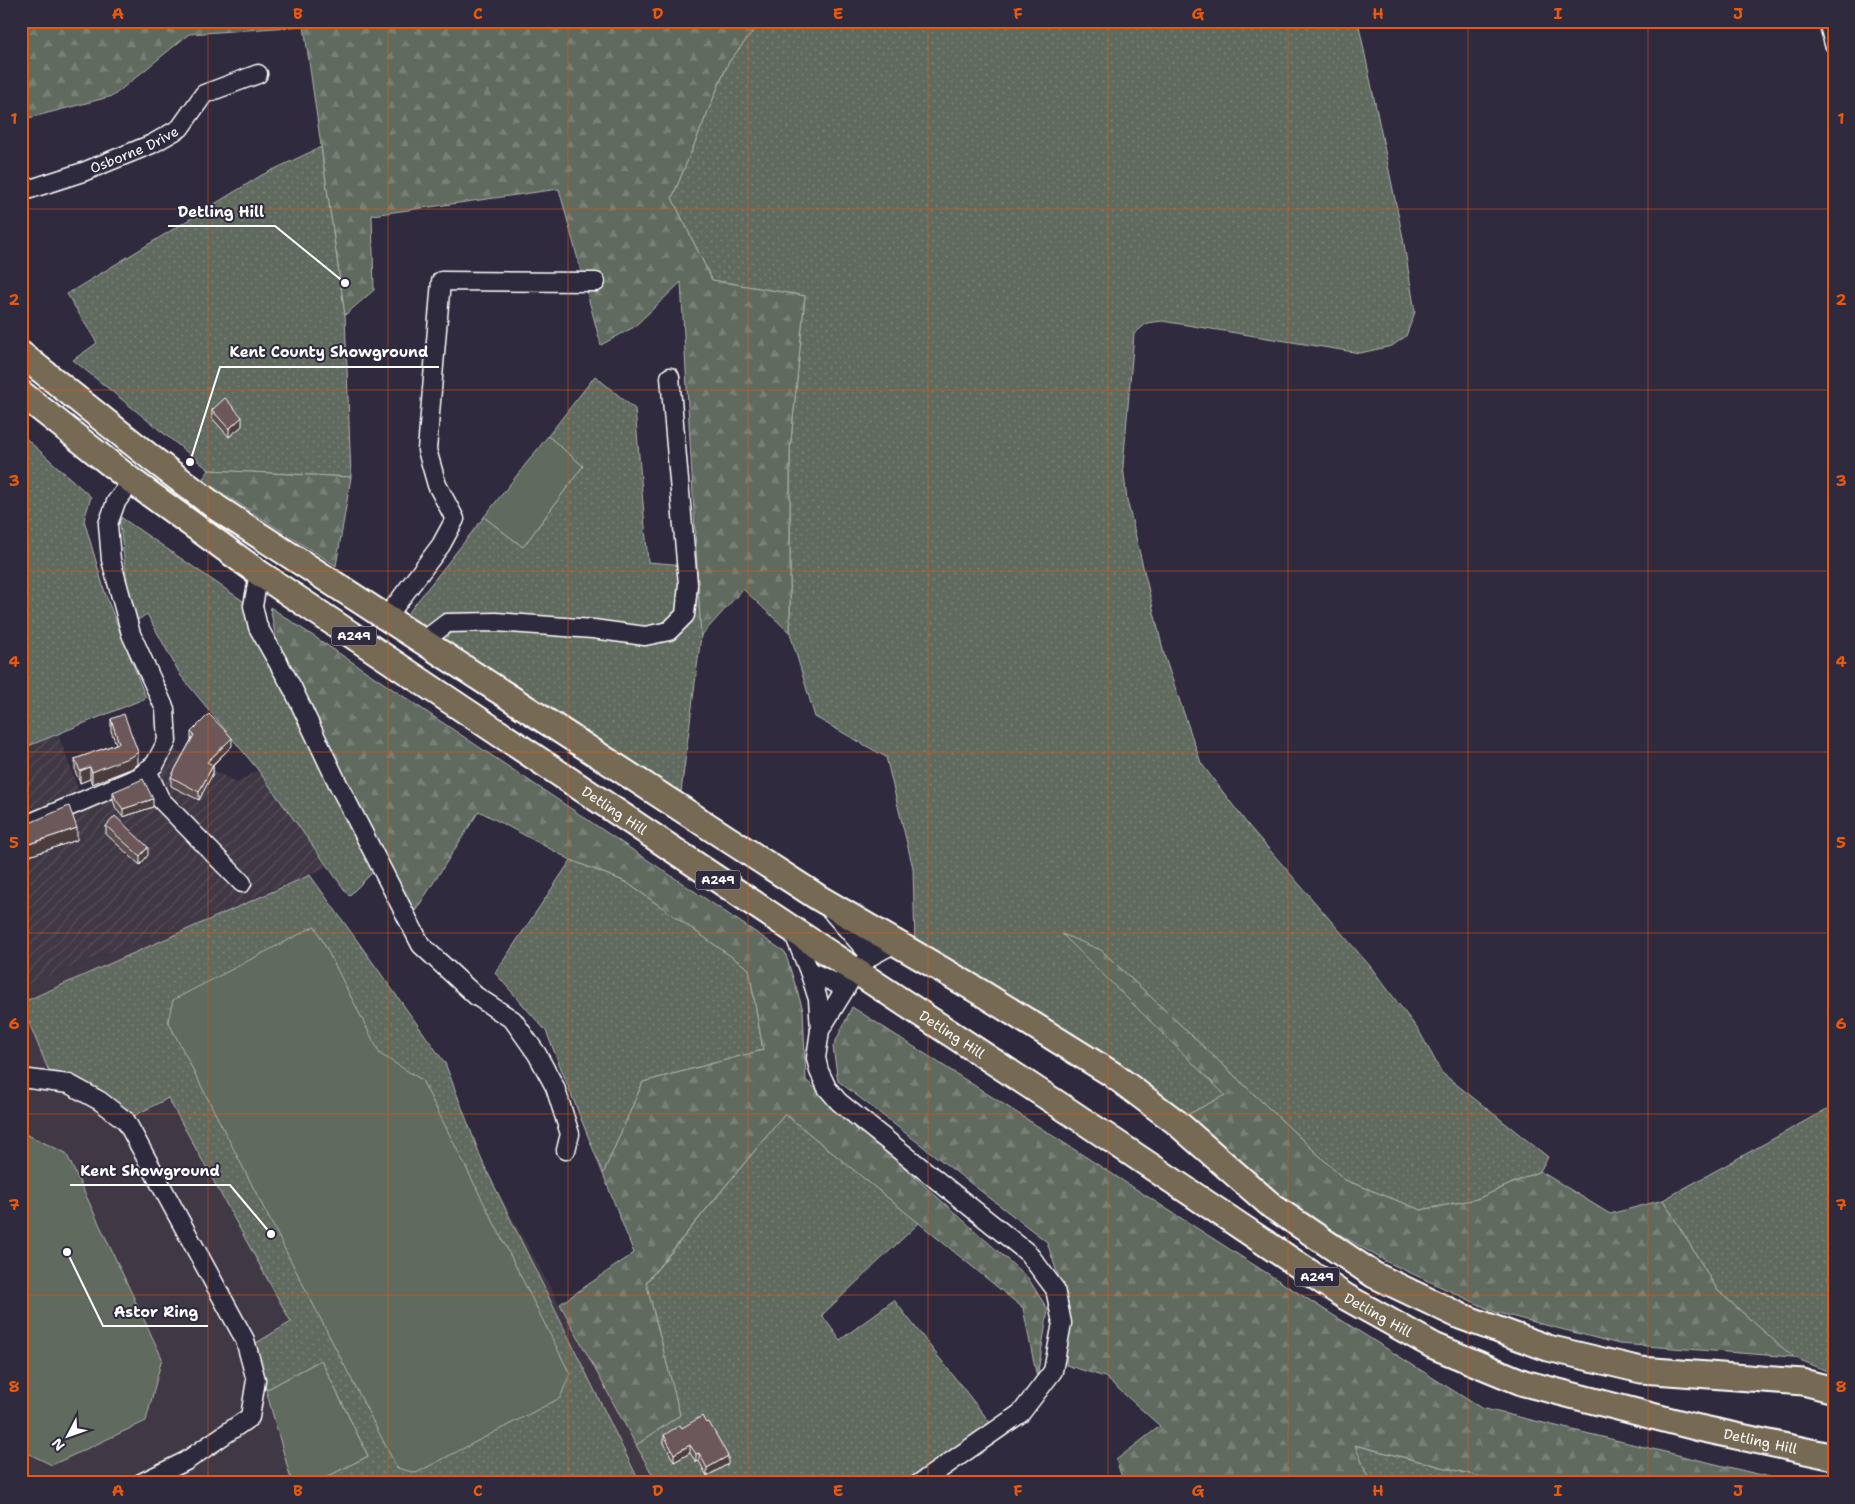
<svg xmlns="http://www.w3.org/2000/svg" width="1855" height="1504" font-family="'Shantell Sans',sans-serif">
<defs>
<pattern id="industrial-furrows" width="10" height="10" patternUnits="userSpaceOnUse" patternTransform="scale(1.25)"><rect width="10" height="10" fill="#413845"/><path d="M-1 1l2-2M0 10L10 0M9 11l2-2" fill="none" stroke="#544c58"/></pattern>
<pattern id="grass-dots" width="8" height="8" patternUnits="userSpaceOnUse" patternTransform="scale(1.25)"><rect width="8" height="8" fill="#606a5f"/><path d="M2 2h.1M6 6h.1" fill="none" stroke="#788077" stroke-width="1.8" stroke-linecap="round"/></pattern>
<pattern id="forest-firs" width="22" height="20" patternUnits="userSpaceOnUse" patternTransform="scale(1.25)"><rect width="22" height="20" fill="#606a5f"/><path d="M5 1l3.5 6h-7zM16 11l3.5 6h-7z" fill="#788077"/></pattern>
</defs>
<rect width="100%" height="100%" fill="#2f2a3d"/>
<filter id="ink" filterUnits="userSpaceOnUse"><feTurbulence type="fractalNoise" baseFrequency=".02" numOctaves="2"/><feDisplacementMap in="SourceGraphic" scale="10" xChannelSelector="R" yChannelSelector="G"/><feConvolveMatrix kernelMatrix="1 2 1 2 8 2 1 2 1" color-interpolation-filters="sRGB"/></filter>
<g filter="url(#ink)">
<path fill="#413845" d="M 310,875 L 441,1087 L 657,1483 L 21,1483 L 21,987 Z"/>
<path fill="url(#industrial-furrows)" d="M 58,734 L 80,794 L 138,770 L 172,748 L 237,783 L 258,770 L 328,866 L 310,875 L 21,987 L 21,750 Z"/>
<g fill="url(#grass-dots)" stroke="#b0b4af" fill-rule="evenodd">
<path d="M 761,21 L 1358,21 L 1403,238 L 1415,312 L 1406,336 L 1392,346 L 1360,353 L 1162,321 L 1147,323 L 1134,334 L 1123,466 L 1127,500 L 1165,658 L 1201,763 L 1248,825 L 1370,966 L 1419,1031 L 1442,1073 L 1548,1157 L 1540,1171 L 1477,1199 L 1421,1210 L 1345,1180 L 1101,950 L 1226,1095 L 1185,1116 L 915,944 L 913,868 L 886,757 L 815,717 L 790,633 L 790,451 L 805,296 L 712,280 L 672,198 L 728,63 Z"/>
<path d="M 321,147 L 345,315 L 351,477 L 209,470 L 73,360 L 97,343 L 67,294 L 262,175 Z"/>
<path d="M 595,376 L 635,409 L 648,562 L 697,566 L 701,636 L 681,792 L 405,617 L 484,517 L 523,547 L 583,466 L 548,436 Z"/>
<path d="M 21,434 L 91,497 L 84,520 L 106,596 L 146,698 L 21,749 Z"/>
<path d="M 119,516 L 243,601 L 248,621 L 330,781 L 373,872 L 349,896 L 258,770 L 181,676 L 147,614 L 132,624 Z"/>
<path d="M 571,860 L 626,882 L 749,969 L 763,1050 L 643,1082 L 603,1174 L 546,1031 L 495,973 Z"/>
<path d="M 310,875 L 445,1063 L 483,1163 L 640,1483 L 315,1483 L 368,1456 L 321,1360 L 266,1390 L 256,1343 L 291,1322 L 168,1098 L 132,1117 L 122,1106 L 48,1069 L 21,1003 Z"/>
<path d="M 1834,1105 L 1834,1368 L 1827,1371 L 1793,1357 L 1718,1291 L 1663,1200 Z"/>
<path d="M 785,1114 L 919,1223 L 822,1315 L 840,1340 L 894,1300 L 992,1425 L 901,1483 L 657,1483 L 636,1445 L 680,1415 L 646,1283 ZM 695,1450 L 728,1464 L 699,1461 L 696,1462 L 693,1457 L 696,1454 Z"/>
<path d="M 1354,1445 L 1506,1483 L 1370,1483 Z"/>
</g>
<g fill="url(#forest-firs)" stroke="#b0b4af">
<path d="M 21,21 L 761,21 L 728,63 L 672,198 L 712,280 L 805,296 L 790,451 L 790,633 L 743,589 L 701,636 L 681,282 L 634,327 L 601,345 L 559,189 L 372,215 L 374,290 L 345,315 L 304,26 L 189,34 L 113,96 L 21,120 Z"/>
<path d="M 209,470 L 351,477 L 336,566 L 202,480 Z"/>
<path d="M 270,607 L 785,952 L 803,1010 L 806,1080 L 1028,1278 L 1048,1310 L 1037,1378 L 1023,1308 L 785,1114 L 646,1282 L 680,1415 L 636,1445 L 560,1304 L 634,1253 L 603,1174 L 643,1082 L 763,1050 L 749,969 L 626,882 L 571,860 L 479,811 L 411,918 L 276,639 Z"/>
<path d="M 1062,934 L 1101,950 L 1345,1180 L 1421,1210 L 1477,1199 L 1540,1171 L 1610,1214 L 1663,1200 L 1718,1291 L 1793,1357 L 1619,1344 L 1495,1312 L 1385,1261 L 1273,1195 L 1185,1116 L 1225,1095 Z"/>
<path d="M 852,1007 L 1287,1286 L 1481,1408 L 1795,1483 L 1506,1483 L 1355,1445 L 1370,1483 L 1124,1483 L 1116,1460 L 1160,1426 L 1105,1377 L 1066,1365 L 1068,1306 L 1047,1242 L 838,1081 L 833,1047 Z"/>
</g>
<g fill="#606a5f" stroke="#b0b4af">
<path d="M 548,436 L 583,466 L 523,547 L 484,517 Z"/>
<path d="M 315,926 L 380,1054 L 422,1080 L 570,1374 L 560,1398 L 416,1473 L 397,1468 L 168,1021 L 173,1000 Z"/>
<path d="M 21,1132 L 66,1153 L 162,1358 L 146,1421 L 52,1465 L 21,1450 Z"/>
<path d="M 321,1360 L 368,1456 L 315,1483 L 292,1483 L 266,1390 Z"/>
</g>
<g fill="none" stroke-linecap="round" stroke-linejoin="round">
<g stroke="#fff" stroke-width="21">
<g id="minor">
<path d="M 1828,21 L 1834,44"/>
<path id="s1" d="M 21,192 L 83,172 L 152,144 L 180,128 L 204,94 L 258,74"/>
<path d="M 259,573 L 253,606 L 258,627 L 293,689 L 338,784 L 421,945 L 476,996 L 513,1020 L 537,1054 L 555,1087 L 570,1134 L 566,1150"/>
<path d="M 386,618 L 441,545 L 455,519 L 437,485 L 427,450 L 441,281 L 596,282"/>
<path d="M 422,642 L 447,623 L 496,622 L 593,629 L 645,636 L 669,631 L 685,615 L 688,584 L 670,377"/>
<path d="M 147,770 L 160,799 L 242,883"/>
<path d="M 21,827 L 139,777 L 155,764 L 167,741 L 165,709 L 131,634 L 111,560 L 108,524 L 116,502 L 132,481"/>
<path d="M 833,913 L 871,956"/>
<path d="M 792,929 L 809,971 L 818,999 L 820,1030"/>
<path d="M 895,943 L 871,956 L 856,971 L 820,1030 L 816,1058 L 819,1071 L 827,1088 L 839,1102 L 1028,1253 L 1055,1289 L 1062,1323 L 1053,1371 L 1021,1413 L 920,1483"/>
<path d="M 809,971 L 846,988"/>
<path d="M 21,1078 L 69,1084 L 100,1101 L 126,1121 L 245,1340 L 256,1380 L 250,1417 L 186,1461 L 141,1483"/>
</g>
</g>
<g stroke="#fff" stroke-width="29">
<g id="highway">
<path d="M 21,354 L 150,457 L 217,508 L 819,898 L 980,992 L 1112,1074 L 1176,1122 L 1273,1207 L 1374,1275 L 1460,1316 L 1548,1348 L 1641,1370 L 1803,1382 L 1834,1390"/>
<path id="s2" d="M 21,393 L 132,481 L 259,573 L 792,929 L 1070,1112 L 1346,1297 L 1434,1346 L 1524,1383 L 1699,1428 L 1834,1457"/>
</g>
</g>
<use href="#minor" stroke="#2f2a3d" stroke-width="18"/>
<use href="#highway" stroke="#766a55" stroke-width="25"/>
</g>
<g fill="#5d4d4d" stroke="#fff">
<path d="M 212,410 L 242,426 L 229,437 L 212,418 Z"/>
<path d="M 111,719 L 138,764 L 133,768 L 92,784 L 90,779 L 80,783 L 75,771 L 75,759 L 116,744 L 111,731 Z"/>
<path d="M 191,732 L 232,746 L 213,765 L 213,773 L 199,800 L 171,786 L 171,777 L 191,740 Z"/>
<path d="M 113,792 L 153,807 L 123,817 L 116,809 L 113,800 Z"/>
<path d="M 21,825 L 77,840 L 23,858 L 21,854 Z"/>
<path d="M 106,826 L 148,855 L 140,865 L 106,834 Z"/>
<path d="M 682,1428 L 728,1464 L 707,1476 L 699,1461 L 696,1462 L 690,1453 L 674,1462 L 664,1443 L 664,1435 Z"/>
</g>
<g fill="#4c3e3e" stroke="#fff">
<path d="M 242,417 L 242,426 L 229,437 L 229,429 Z"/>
<path d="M 232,738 L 232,746 L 207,770 L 207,762 Z"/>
<path d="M 138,752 L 138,764 L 133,768 L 92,784 L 92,772 Z"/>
<path d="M 213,765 L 213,773 L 199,800 L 199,792 Z"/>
<path d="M 90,767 L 90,779 L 80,783 L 80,771 Z"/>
<path d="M 153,799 L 153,807 L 123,817 L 123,809 Z"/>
<path d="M 77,828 L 77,840 L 23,858 L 23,846 Z"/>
<path d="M 148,847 L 148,855 L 140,865 L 140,856 Z"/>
<path d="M 690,1445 L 690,1453 L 674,1462 L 674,1454 Z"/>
<path d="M 699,1453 L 699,1461 L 696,1462 L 696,1454 Z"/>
<path d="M 728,1456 L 728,1464 L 707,1476 L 707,1468 Z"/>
</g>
<g fill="#6c5959" stroke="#fff">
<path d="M 225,398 L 242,417 L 229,429 L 212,410 Z"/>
<path d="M 124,714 L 138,752 L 133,756 L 92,772 L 90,767 L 80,771 L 75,759 L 119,743 L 111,719 Z"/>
<path d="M 209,714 L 232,738 L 207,762 L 213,765 L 199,792 L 171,777 L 194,735 L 191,732 Z"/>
<path d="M 143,779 L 153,799 L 123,809 L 116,800 L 113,792 Z"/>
<path d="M 69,806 L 77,828 L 23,846 L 21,842 L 21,825 L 25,825 Z"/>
<path d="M 115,816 L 148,847 L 140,856 L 106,826 Z"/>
<path d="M 702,1416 L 706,1423 L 709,1422 L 728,1456 L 707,1468 L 699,1453 L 696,1454 L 690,1445 L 674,1454 L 664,1435 L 680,1425 L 682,1428 Z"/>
</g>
</g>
<path fill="none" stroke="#e8590c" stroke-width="1" stroke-opacity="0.55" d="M 208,21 L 208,1483M 388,21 L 388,1483M 568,21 L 568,1483M 748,21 L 748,1483M 928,21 L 928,1483M 1108,21 L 1108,1483M 1288,21 L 1288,1483M 1468,21 L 1468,1483M 1648,21 L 1648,1483M 21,209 L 1834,209M 21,390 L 1834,390M 21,571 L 1834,571M 21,752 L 1834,752M 21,933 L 1834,933M 21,1114 L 1834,1114M 21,1295 L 1834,1295"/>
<g text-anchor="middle" stroke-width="4" stroke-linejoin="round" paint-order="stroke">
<g fill="#2f2a3d" stroke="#c1bfc5" stroke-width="1">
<rect x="331.5" y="626.5" width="45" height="19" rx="4"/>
<rect x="695.5" y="870.5" width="45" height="19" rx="4"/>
<rect x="1294.5" y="1267.5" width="45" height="19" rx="4"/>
</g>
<g font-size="12" font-weight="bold" fill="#fff">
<text x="354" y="640">A249</text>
<text x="718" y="884">A249</text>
<text x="1317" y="1281">A249</text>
</g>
<g font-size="14" fill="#fff" stroke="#2f2a3d">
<text dy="5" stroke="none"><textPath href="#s1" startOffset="121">Osborne Drive</textPath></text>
<text dy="5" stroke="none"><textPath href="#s2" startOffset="726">Detling Hill</textPath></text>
<text dy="5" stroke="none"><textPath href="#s2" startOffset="1131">Detling Hill</textPath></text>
<text dy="5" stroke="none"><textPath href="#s2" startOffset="1641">Detling Hill</textPath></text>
<text dy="5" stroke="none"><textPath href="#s2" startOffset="2046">Detling Hill</textPath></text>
</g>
</g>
<path fill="none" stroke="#fff" stroke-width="2" d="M345 283L275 226H168M190 462L220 367H439M271 1234L230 1185H70M67 1252L103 1326H208"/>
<g fill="#fff" stroke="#2f2a3d" stroke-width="2">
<circle cx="345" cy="283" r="5"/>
<circle cx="190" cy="462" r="5"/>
<circle cx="271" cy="1234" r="5"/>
<circle cx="67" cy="1252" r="5"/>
</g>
<g font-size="15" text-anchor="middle" font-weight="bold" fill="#fff" stroke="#2f2a3d" stroke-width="4" stroke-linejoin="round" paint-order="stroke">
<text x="221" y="217">Detling Hill</text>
<text x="329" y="357">Kent County Showground</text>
<text x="150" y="1176">Kent Showground</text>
<text x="156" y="1317">Astor Ring</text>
</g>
<rect width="1855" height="1504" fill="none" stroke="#2f2a3d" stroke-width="55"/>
<g transform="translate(68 1436) rotate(229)" stroke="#2f2a3d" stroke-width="4" paint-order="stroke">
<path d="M0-4L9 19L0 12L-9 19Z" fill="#ffffff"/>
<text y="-8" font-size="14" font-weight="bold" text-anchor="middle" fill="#ffffff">N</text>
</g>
<rect x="28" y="28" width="1800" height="1448" fill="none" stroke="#e8590c" stroke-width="2"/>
<g font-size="16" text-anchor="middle" font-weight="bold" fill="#e8590c">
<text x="118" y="19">A</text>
<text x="298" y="19">B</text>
<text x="478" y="19">C</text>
<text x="658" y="19">D</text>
<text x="838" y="19">E</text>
<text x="1018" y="19">F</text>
<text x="1198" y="19">G</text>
<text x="1378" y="19">H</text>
<text x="1558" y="19">I</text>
<text x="1738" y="19">J</text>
<text x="14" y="124">1</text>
<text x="1841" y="124">1</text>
<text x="14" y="305">2</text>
<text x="1841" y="305">2</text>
<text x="14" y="486">3</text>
<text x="1841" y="486">3</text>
<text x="14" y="667">4</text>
<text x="1841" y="667">4</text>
<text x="14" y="848">5</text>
<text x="1841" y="848">5</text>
<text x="14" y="1029">6</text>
<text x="1841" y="1029">6</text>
<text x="14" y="1210">7</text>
<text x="1841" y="1210">7</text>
<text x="14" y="1392">8</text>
<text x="1841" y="1392">8</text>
<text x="118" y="1496">A</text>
<text x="298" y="1496">B</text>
<text x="478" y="1496">C</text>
<text x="658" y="1496">D</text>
<text x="838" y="1496">E</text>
<text x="1018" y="1496">F</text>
<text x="1198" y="1496">G</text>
<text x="1378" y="1496">H</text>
<text x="1558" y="1496">I</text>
<text x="1738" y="1496">J</text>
</g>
</svg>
